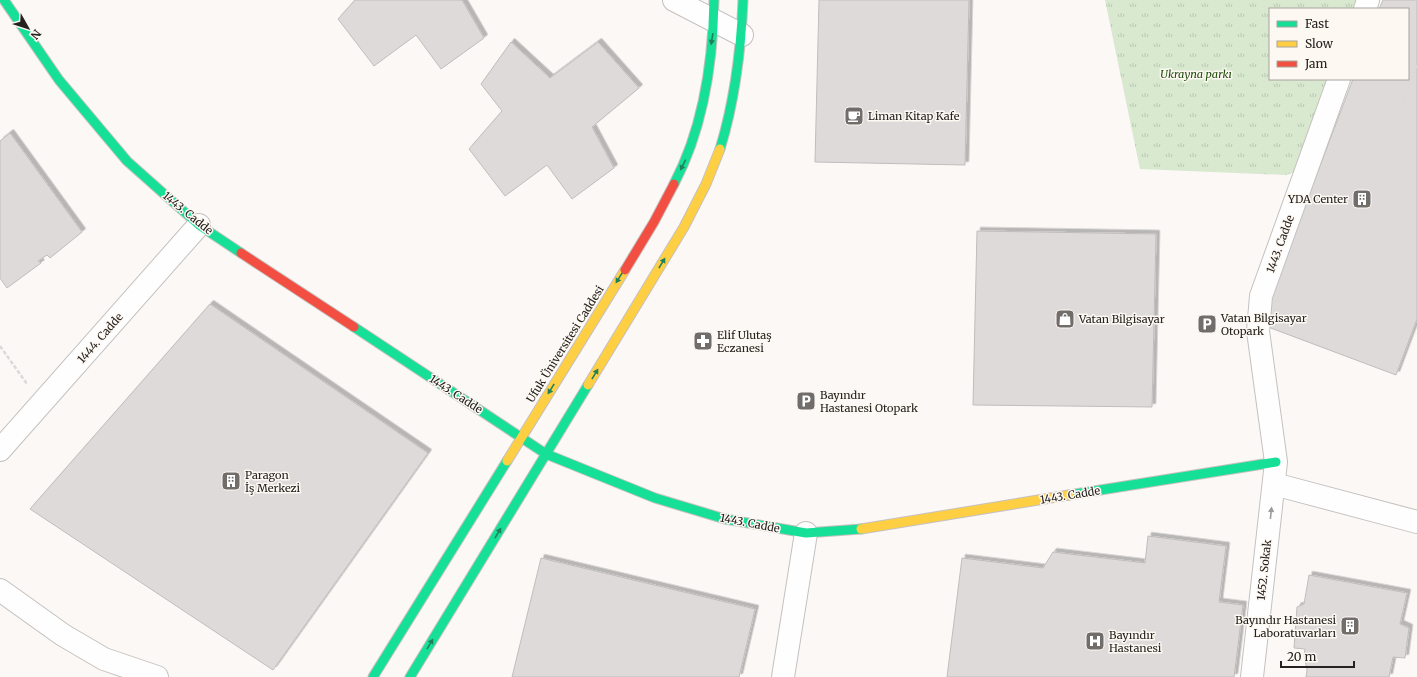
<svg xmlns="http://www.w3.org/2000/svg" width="1417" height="677" font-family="Merriweather,serif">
<defs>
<pattern id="park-tufts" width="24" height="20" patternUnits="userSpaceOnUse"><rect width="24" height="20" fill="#d8e9d0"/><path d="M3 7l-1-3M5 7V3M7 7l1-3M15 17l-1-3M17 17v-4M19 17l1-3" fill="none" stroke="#b9c8b2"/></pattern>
<filter id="shadow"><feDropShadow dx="3.5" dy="-3.5" stdDeviation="0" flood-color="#0004"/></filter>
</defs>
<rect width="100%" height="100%" fill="#fbf8f6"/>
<path fill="url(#park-tufts)" d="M 1105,0 L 1362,0 L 1359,9 L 1270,9 L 1270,79 L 1332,79 L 1295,172 L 1286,175 L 1140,169 Z"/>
<g fill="#dedada" stroke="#c0bdbc" filter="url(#shadow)">
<path d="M 355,0 L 462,0 L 484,38 L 441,69 L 416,35 L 374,66 L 338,19 Z"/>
<path d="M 819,0 L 969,0 L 965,165 L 815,162 Z"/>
<path d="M 1383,0 L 1417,0 L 1417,319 L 1396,375 L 1260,324 L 1353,79 L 1408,79 L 1408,9 L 1379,9 Z"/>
<path d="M 511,42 L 550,78 L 598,42 L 639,88 L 592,127 L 614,168 L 572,199 L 547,165 L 505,196 L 469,149 L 502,111 L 481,84 Z"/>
<path d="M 10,133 L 82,232 L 50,258 L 47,255 L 38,261 L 41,263 L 7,288 L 0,278 L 0,141 Z"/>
<path d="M 977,231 L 1156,234 L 1152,407 L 973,405 Z"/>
<path d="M 210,304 L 428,453 L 273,670 L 30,509 Z"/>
<path d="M 1148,536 L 1226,546 L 1219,602 L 1243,605 L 1234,677 L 947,677 L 962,558 L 1043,568 L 1053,552 L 1145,563 Z"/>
<path d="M 541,558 L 755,609 L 739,677 L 512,677 Z"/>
<path d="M 1309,575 L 1407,593 L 1400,624 L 1409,628 L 1405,658 L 1393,657 L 1389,677 L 1306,677 L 1307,670 L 1304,655 L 1305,649 L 1294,648 L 1297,607 L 1304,604 Z"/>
</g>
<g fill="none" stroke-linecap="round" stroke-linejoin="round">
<g stroke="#c5c1bf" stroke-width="24">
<g id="street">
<path d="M 674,0 L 742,35"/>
<path d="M 1365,9 L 1368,0"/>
<path d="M 0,450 L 199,225"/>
<path d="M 1274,484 L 1417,522"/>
<path d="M 0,590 L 63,635 L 104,659 L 157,677"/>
<path d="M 783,677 L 806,533"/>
<path d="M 1252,677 L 1276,462 L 1258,331 L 1261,296 L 1339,79"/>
</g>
</g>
<g stroke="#c5c1bf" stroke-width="11">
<g id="fast">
<path d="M 4,0 L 59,80 L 127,161 L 199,225 L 241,253"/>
<path d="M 720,149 C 735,100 741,51 743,0"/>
<path d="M 674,184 C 703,129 713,62 714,0"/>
<path d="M 354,327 L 546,454 L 655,498 L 725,519 L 806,533 L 861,529"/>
<path d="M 1069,495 L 1276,462"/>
<path d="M 373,677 L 507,461"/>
<path d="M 410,677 L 588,385"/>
</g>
</g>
<g stroke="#c5c1bf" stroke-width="11">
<g id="slow">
<path d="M 588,385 L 684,227 L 706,184 L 720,149"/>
<path d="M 507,461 L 625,270"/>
<path d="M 861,529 L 1069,495"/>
</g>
</g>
<g stroke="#c5c1bf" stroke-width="11">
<g id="jam">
<path d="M 241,253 L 354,327"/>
<path d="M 625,270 L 654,222 L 674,184"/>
</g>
</g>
<g stroke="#dbdad9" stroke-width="2.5" stroke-dasharray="4 2" stroke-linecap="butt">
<path d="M 1351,113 L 1394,127 L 1417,65"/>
<path d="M 0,346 L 27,384"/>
</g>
<use href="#street" stroke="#fefefe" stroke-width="22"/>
<use href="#fast" stroke="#16e098" stroke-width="9"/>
<use href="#slow" stroke="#ffcf43" stroke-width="9"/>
<use href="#jam" stroke="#f24e42" stroke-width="9"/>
</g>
<defs><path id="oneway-solid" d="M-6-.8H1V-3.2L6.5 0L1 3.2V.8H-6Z"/></defs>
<g fill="#1e815c">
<use href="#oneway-solid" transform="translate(712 39) rotate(99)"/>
<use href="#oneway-solid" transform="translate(683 165) rotate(117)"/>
<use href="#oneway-solid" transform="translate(662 263) rotate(-59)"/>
<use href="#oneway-solid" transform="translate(619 278) rotate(122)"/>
<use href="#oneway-solid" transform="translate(595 374) rotate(-59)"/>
<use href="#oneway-solid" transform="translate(551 389) rotate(122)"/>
<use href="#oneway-solid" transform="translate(498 533) rotate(-59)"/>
<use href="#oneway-solid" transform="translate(430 644) rotate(-59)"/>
</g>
<use fill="#9c9b9a" href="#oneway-solid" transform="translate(1271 513) rotate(-84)"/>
<defs>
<g id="cafe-square" transform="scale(1)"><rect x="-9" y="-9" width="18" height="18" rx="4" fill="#706d6a" stroke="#fef8f3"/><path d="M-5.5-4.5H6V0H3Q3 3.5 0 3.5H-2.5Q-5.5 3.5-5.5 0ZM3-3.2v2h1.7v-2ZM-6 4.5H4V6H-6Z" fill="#fff"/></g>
<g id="building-square" transform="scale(1)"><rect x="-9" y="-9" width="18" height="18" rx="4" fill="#706d6a" stroke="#fef8f3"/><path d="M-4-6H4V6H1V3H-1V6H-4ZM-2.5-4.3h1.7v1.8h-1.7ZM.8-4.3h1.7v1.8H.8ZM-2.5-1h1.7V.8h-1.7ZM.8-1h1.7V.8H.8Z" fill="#fff"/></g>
<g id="shop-square" transform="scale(1)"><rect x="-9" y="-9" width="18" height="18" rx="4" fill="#706d6a" stroke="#fef8f3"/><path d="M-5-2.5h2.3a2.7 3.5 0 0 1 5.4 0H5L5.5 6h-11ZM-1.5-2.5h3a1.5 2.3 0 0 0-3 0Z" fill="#fff"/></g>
<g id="parking-square" transform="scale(1)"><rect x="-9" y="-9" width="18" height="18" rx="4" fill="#706d6a" stroke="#fef8f3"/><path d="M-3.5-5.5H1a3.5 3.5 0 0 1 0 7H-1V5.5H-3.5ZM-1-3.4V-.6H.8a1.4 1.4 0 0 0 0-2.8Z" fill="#fff"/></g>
<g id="pharmacy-square" transform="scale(1)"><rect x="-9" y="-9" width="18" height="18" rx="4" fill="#706d6a" stroke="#fef8f3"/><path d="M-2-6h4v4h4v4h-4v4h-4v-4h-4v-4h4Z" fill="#fff"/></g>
<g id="hospital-square" transform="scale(1)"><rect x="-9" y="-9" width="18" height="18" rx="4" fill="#706d6a" stroke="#fef8f3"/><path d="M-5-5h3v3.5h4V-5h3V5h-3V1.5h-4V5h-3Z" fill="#fff"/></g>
</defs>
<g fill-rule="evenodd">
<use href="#cafe-square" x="854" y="116"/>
<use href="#building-square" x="1362" y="199"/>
<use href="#shop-square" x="1065" y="319"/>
<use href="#parking-square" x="1207" y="324"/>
<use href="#pharmacy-square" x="703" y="341"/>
<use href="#parking-square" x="806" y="401"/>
<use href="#building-square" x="231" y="481"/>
<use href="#building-square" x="1350" y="626"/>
<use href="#hospital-square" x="1095" y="641"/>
</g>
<g text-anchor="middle" stroke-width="3" stroke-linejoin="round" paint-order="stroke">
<g font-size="11" font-style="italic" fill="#1c4a08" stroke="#fef8f3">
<text x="1196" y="78">Ukrayna parkı</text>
</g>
<g font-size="11" fill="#25221f" stroke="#fef8f3" text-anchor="start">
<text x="868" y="120">Liman Kitap Kafe</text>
<text x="1348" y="203" text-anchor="end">YDA Center</text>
<text x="1221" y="322">Vatan Bilgisayar<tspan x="1221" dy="13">Otopark</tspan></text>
<text x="1079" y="323">Vatan Bilgisayar</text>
<text x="717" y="339">Elif Ulutaş<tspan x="717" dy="13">Eczanesi</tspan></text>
<text x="820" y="399">Bayındır<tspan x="820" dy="13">Hastanesi Otopark</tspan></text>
<text x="245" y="479">Paragon<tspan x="245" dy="13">İş Merkezi</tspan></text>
<text x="1336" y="624" text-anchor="end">Bayındır Hastanesi<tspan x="1336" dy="13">Laboratuvarları</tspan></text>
<text x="1109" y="639">Bayındır<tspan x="1109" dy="13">Hastanesi</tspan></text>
</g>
<g font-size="11" fill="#25221f" stroke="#fef8f3">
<text transform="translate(188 213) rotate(39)" y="4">1443. Cadde</text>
<text transform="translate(1280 244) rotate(-70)" y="4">1443. Cadde</text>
<text transform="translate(100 338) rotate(-49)" y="4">1444. Cadde</text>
<text transform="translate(565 344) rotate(-58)" y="4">Ufuk Üniversitesi Caddesi</text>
<text transform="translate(456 394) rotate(33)" y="4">1443. Cadde</text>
<text transform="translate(1070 495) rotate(-9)" y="4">1443. Cadde</text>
<text transform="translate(750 523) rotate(11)" y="4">1443. Cadde</text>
<text transform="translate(1264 570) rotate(-84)" y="4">1452. Sokak</text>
</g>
</g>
<rect x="1269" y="8" width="140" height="72" fill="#fef8f3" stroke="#a7a29e"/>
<rect x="1277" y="21" width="20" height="6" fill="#16e098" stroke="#a7a29e"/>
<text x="1305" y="28" font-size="12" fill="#25221f">Fast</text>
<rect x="1277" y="41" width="20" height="6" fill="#ffcf43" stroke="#a7a29e"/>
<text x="1305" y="48" font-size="12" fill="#25221f">Slow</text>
<rect x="1277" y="61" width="20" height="6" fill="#f24e42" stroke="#a7a29e"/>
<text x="1305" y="68" font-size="12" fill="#25221f">Jam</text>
<g transform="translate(28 28) rotate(129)" stroke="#fef8f3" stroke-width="3" paint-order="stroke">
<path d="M0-3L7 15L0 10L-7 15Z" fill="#25221f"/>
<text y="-6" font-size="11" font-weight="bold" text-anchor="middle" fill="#25221f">N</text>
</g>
<path d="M1281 661v6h73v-6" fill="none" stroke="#25221f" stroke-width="2"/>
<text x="1287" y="661" font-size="12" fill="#25221f" stroke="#fef8f3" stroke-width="3" paint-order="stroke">20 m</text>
</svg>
